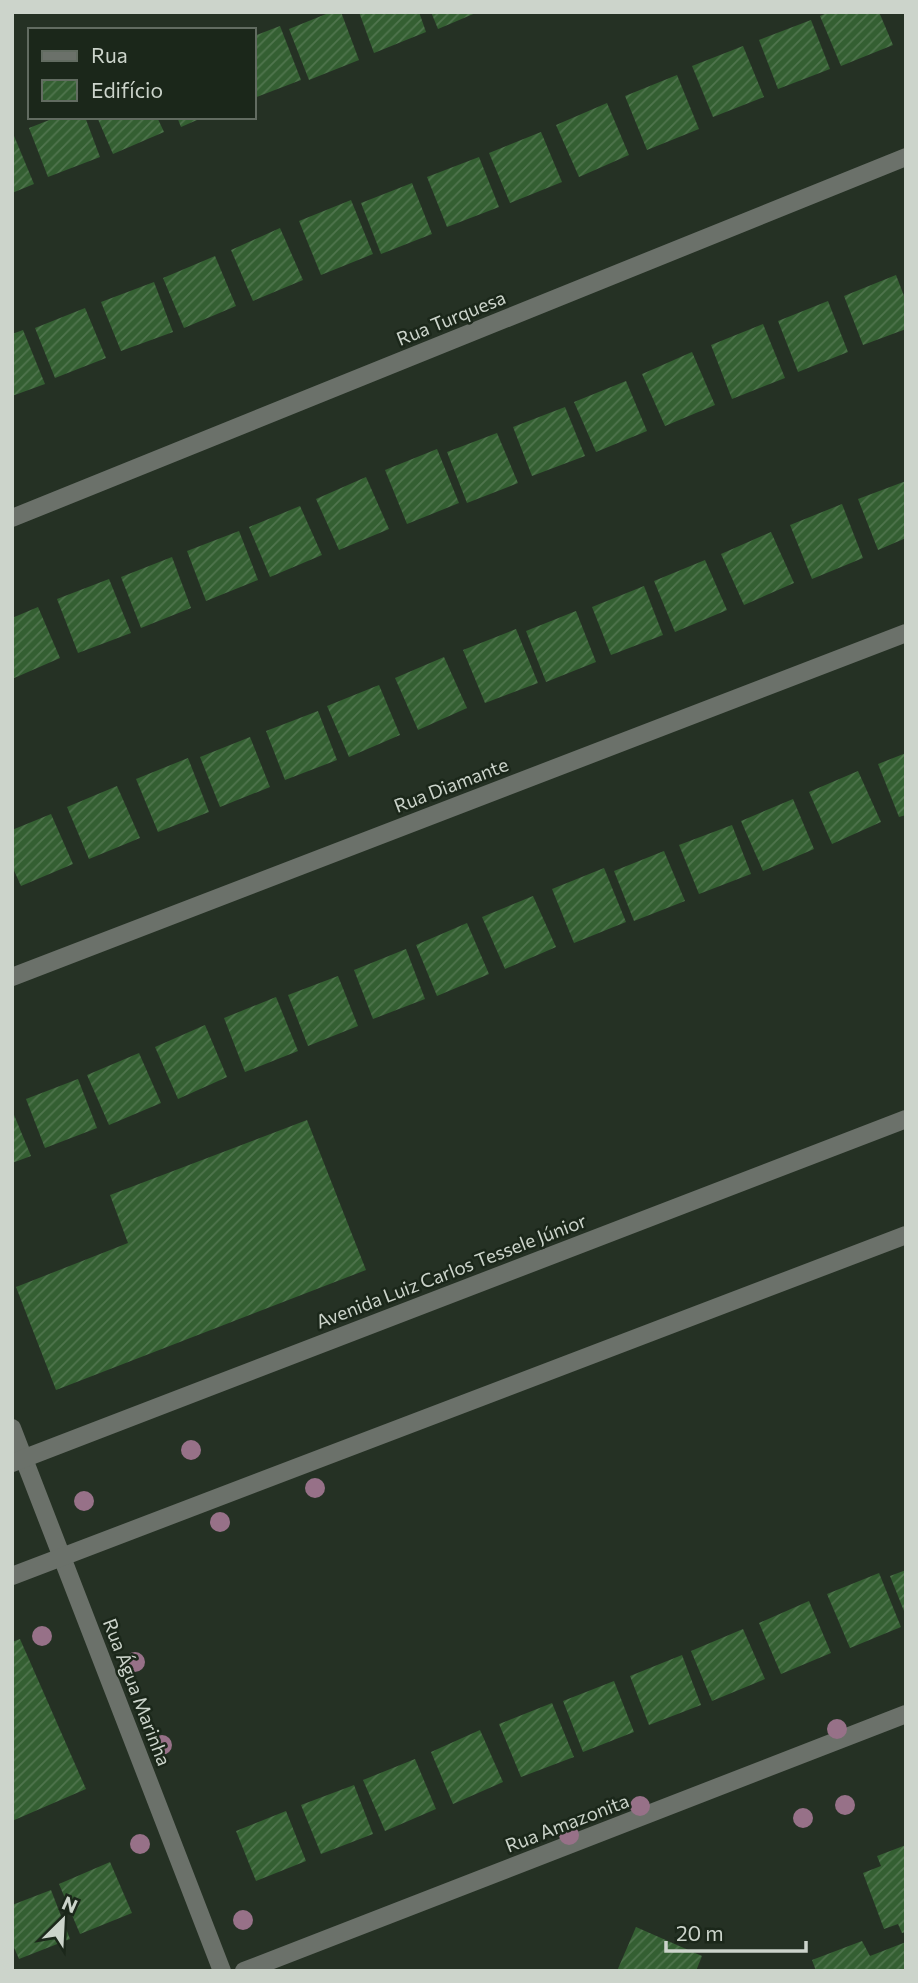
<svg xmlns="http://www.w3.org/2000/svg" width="918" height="1983" font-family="Commissioner,sans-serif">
<defs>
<pattern id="building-hatch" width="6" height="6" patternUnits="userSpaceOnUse" patternTransform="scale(1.75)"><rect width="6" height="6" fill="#345f32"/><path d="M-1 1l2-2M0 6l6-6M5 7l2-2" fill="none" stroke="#50754e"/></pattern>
</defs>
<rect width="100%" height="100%" fill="#253124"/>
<g fill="url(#building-hatch)">
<path d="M 331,12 L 341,12 L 359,60 L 309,80 L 289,29 Z"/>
<path d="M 359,12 L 419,12 L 426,32 L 374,53 Z"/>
<path d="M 431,12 L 478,12 L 438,29 Z"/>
<path d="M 829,12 L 879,12 L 893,45 L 841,66 L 820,16 Z"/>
<path d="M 811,20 L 830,69 L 778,89 L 759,40 Z"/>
<path d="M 280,26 L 301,80 L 254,98 L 254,36 Z"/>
<path d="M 743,46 L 764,97 L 713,117 L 692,66 Z"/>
<path d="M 677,75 L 699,129 L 647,150 L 625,96 Z"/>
<path d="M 607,103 L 629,155 L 579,177 L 556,125 Z"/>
<path d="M 57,117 L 85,117 L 100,157 L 48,177 L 29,128 Z"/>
<path d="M 97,117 L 157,117 L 164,132 L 113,154 Z"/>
<path d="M 177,117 L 204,117 L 181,127 Z"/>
<path d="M 12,131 L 34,184 L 12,193 Z"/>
<path d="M 541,132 L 562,182 L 510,203 L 489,153 Z"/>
<path d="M 479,157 L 499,207 L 447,227 L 427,177 Z"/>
<path d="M 412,183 L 432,234 L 381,254 L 361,203 Z"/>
<path d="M 351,200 L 373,254 L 321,275 L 299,221 Z"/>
<path d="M 280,228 L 303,280 L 253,301 L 231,250 Z"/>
<path d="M 215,256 L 236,306 L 184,328 L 163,278 Z"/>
<path d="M 896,275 L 906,301 L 906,329 L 863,345 L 844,296 Z"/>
<path d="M 154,282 L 173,332 L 121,351 L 101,302 Z"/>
<path d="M 828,301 L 848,352 L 798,372 L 778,321 Z"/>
<path d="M 85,308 L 106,358 L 55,378 L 35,328 Z"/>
<path d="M 763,324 L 785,378 L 732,399 L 711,345 Z"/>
<path d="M 23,330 L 45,384 L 12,396 L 12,334 Z"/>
<path d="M 692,352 L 715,405 L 665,426 L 642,374 Z"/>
<path d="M 626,381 L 647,431 L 596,452 L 574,402 Z"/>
<path d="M 565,407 L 585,456 L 532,476 L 513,427 Z"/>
<path d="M 497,433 L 518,483 L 467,503 L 447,452 Z"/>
<path d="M 437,449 L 459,503 L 407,524 L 385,470 Z"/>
<path d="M 366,477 L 389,529 L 339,550 L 316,499 Z"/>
<path d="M 906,481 L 906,538 L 878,550 L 858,499 Z"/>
<path d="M 842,504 L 863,558 L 812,579 L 790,525 Z"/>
<path d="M 300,506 L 322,555 L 270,577 L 249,527 Z"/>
<path d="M 239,531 L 258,580 L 206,601 L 187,551 Z"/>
<path d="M 771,532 L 794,583 L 744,605 L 721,554 Z"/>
<path d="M 172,557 L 191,608 L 141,628 L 121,577 Z"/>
<path d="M 705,560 L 727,610 L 675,632 L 654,581 Z"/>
<path d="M 109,579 L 131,633 L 78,653 L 57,599 Z"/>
<path d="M 644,586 L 663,635 L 611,655 L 592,607 Z"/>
<path d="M 38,607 L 60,658 L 12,679 L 12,618 Z"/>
<path d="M 576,611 L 596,662 L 546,682 L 526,631 Z"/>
<path d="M 516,629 L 538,683 L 485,703 L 463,650 Z"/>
<path d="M 444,657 L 467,708 L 418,730 L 395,678 Z"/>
<path d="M 379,685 L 400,735 L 349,757 L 327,706 Z"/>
<path d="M 318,711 L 337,760 L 285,780 L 266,731 Z"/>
<path d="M 250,737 L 270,787 L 220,807 L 200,757 Z"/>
<path d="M 906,753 L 906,815 L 899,817 L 878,764 Z"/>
<path d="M 188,758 L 209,812 L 158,832 L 136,779 Z"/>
<path d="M 858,771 L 881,822 L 832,844 L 809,792 Z"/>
<path d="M 117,786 L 140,838 L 89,859 L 67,807 Z"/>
<path d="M 793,799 L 814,849 L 763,871 L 741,821 Z"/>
<path d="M 51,814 L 73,864 L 21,886 L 12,866 L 12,830 Z"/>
<path d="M 732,825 L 751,874 L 699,894 L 679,845 Z"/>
<path d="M 664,851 L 685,901 L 634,921 L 614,871 Z"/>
<path d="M 604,868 L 626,922 L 574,943 L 552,889 Z"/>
<path d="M 533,896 L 556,947 L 505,969 L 482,917 Z"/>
<path d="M 467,923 L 489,974 L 437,996 L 416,945 Z"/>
<path d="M 406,949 L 425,999 L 373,1019 L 354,970 Z"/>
<path d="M 338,976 L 358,1026 L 308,1046 L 288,995 Z"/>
<path d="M 276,997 L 298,1051 L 245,1072 L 224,1018 Z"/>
<path d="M 205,1025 L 227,1077 L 178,1099 L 155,1047 Z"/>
<path d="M 139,1053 L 161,1103 L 109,1125 L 87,1075 Z"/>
<path d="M 78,1079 L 97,1128 L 45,1148 L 26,1099 Z"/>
<path d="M 12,1110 L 31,1156 L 12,1163 Z"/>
<path d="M 307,1120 L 366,1270 L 56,1390 L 16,1287 L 128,1243 L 110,1195 Z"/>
<path d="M 906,1570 L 906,1616 L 890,1576 Z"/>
<path d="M 879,1573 L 901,1627 L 850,1648 L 827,1594 Z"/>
<path d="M 809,1601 L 831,1653 L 781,1674 L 759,1623 Z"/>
<path d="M 743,1629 L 765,1679 L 712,1701 L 691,1651 Z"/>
<path d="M 20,1639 L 86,1789 L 12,1821 L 12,1642 Z"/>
<path d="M 682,1655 L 701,1705 L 649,1725 L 630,1676 Z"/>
<path d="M 614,1681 L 634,1732 L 583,1752 L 563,1701 Z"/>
<path d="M 552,1703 L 574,1757 L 521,1777 L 499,1724 Z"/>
<path d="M 480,1730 L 503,1782 L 453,1804 L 431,1752 Z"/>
<path d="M 415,1759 L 436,1809 L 385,1831 L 363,1780 Z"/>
<path d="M 354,1785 L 373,1834 L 321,1854 L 301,1805 Z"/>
<path d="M 286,1811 L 306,1861 L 256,1881 L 236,1831 Z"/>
<path d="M 906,1845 L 906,1932 L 902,1933 L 898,1924 L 884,1929 L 863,1873 L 881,1866 L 877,1856 Z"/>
<path d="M 110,1862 L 132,1913 L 80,1934 L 59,1884 Z"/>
<path d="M 51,1890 L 70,1939 L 19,1959 L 12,1943 L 12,1905 Z"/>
<path d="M 636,1927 L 702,1956 L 696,1971 L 617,1971 Z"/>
<path d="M 862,1941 L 870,1956 L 906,1942 L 906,1971 L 816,1971 L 812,1960 Z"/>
</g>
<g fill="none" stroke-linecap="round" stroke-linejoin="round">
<g stroke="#6b716a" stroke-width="18">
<path d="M 12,518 L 906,157"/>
<path d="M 12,977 L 906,633"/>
<path d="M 12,1428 L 222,1971"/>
<path d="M 12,1463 L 906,1119"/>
<path d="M 12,1576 L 906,1235"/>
<path d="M 244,1971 L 906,1714"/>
</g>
</g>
<g fill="#977188">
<circle cx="191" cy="1450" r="10"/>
<circle cx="315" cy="1488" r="10"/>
<circle cx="84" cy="1501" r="10"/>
<circle cx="220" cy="1522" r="10"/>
<circle cx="42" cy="1636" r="10"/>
<circle cx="135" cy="1662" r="10"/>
<circle cx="837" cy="1729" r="10"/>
<circle cx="162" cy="1745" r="10"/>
<circle cx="845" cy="1805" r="10"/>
<circle cx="640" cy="1806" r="10"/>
<circle cx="803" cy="1818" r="10"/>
<circle cx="569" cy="1835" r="10"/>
<circle cx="140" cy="1844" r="10"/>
<circle cx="243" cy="1920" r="10"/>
</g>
<g text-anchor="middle" stroke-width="5" stroke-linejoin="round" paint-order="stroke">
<g font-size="19" fill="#ccd4cb" stroke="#1b271a">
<text transform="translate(451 318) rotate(-22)" y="7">Rua Turquesa</text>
<text transform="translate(451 785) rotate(-21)" y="7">Rua Diamante</text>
<text transform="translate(451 1271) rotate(-21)" y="7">Avenida Luiz Carlos Tessele Júnior</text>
<text transform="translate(137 1692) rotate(69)" y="7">Rua Água Marinha</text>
<text transform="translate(567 1823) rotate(-21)" y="7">Rua Amazonita</text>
</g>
</g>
<rect width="918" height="1983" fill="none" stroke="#ccd4cb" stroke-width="28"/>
<rect x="28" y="28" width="228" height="91" fill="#1b271a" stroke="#626c61" stroke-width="2"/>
<rect x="42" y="51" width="35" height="10" fill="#6b716a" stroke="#626c61" stroke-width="2"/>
<text x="91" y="63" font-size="21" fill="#ccd4cb">Rua</text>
<rect x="42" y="80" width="35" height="21" fill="url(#building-hatch)" stroke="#626c61" stroke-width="2"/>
<text x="91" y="98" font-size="21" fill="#ccd4cb">Edifício</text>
<g transform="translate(63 1920) rotate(24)" stroke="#1b271a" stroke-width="5" paint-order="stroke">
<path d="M0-5L12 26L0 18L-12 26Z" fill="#ccd4cb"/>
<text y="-10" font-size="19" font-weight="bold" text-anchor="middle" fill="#ccd4cb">N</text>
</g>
<path d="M666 1941v10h140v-10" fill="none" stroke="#ccd4cb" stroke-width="3.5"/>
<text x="676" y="1941" font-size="21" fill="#ccd4cb" stroke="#1b271a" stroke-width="5" paint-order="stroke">20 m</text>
</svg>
